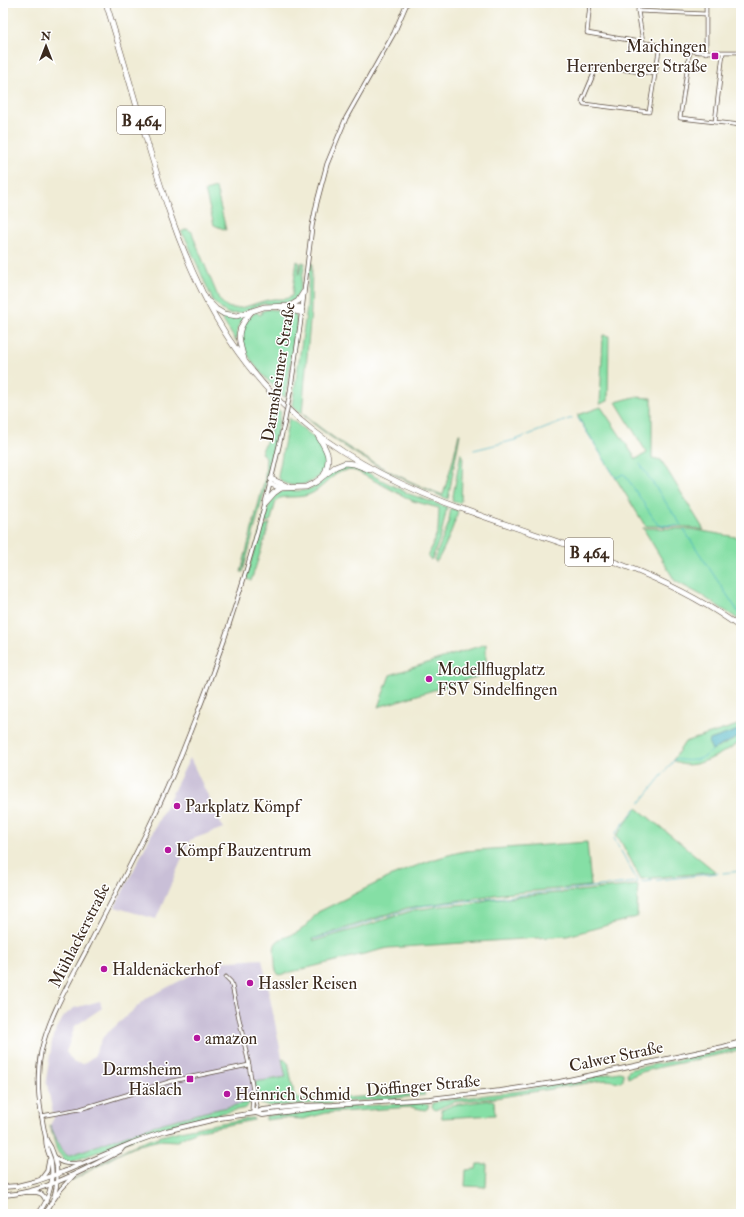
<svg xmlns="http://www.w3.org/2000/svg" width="744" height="1217" font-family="'IM FELL Double Pica',serif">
<rect width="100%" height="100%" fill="#fff"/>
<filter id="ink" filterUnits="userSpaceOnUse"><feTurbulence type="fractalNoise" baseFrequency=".025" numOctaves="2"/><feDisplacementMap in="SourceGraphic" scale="8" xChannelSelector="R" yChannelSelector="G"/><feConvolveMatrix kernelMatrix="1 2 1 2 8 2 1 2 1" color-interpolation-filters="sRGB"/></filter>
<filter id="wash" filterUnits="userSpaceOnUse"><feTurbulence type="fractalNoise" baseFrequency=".012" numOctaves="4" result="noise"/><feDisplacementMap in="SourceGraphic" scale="16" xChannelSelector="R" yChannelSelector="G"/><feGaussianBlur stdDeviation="0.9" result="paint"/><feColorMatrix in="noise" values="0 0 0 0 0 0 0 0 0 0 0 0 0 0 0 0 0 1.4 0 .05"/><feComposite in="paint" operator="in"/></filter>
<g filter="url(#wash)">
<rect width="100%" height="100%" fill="#f0ecd6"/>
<g fill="#c9bfd7">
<path d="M 190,758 L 223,828 L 190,840 L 156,919 L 115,907 Z"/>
<path d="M 262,959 L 286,1077 L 255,1082 L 259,1101 L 176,1119 L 152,1126 L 68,1157 L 61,1150 L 50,1125 L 54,1118 L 46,1080 L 53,1036 L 64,1016 L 74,1008 L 100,1001 L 102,1008 L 75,1026 L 66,1052 L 74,1063 L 83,1064 L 94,1056 L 103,1037 L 147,998 L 216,962 Z"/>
</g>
<g fill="#85dfa5" stroke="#608462">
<path d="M 216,188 L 226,230 L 214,225 L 205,191 Z"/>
<path d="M 187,229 L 192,232 L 196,244 L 219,299 C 222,303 226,307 231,308 C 245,310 260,300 274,299 C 281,299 286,300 292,296 L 297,261 L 300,263 L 298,274 L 299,274 L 302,262 L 305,263 L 299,293 L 294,300 L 287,303 L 262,304 L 241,313 L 229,314 L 222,310 L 213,301 L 186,239 L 181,232 Z"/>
<path d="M 312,263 L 311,310 L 302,413 C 343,448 392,476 443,495 L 453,460 L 459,434 L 460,434 L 448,499 C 389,474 339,449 292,405 L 307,308 L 309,264 Z"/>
<path d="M 269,309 L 292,312 C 298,316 297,321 297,327 L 285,398 C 270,382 249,364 243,343 L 242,343 C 241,328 244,321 256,312 L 260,315 L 261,315 L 262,311 Z"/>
<path d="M 221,315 L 234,318 L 245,316 L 238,327 L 236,341 L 220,316 Z"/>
<path d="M 603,335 L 609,336 L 608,401 L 600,404 Z"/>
<path d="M 634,397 L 652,398 L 652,458 L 661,460 L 704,530 L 688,527 L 646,526 L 644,524 L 578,417 L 578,415 L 601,407 L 636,459 L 647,453 L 616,402 Z"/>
<path d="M 274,407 L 281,412 L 264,493 L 243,572 L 241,572 L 265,478 L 266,457 L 261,453 L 270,433 Z"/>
<path d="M 289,418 C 297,424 320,441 324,449 C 340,480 286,497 278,476 Z"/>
<path d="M 461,453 L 463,455 L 461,501 L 459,503 L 452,501 Z"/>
<path d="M 346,465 L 360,469 L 409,494 L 447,507 L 441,535 L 432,559 L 430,560 L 428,557 L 438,530 L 439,508 L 413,501 L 356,471 C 333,466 327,488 308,495 C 299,498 289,496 280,498 L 276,501 L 271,520 L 266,523 L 263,522 C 263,517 266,512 268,508 C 282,479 291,497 312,488 C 321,484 325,477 332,472 C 336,469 341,467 346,465 Z"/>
<path d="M 451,508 L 458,511 C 453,528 446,546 437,561 L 435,561 L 434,560 L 448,525 Z"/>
<path d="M 270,523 L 251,581 L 246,578 L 261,529 Z"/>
<path d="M 643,528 L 691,529 L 741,538 L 741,621 L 701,595 L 675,581 Z"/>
<path d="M 486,644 L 486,674 L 378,707 L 390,675 Z"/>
<path d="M 741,724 L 741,729 L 710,740 L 717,748 L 741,736 L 741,742 C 724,751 692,775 673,760 L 685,742 Z"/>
<path d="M 637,808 L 716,872 L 641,879 L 620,840 L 616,836 Z"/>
<path d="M 587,842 L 591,886 L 501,894 L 407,908 L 313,939 L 314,941 L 359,928 L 414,910 L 441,906 L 468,904 L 496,898 L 507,898 L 638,885 L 637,917 L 567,936 L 388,948 L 279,975 C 275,971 275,966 275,960 C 271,936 281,941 298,932 C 306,927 312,919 318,912 C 366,889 413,862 465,851 Z"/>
<path d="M 741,1047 L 741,1050 L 661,1067 L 642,1072 L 630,1077 L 628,1078 L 627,1073 L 628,1071 L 632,1069 Z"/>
<path d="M 282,1059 L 285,1060 L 288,1063 L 294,1094 L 301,1100 L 418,1094 L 423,1092 L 425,1095 L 389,1099 L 268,1106 L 261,1104 L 259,1101 L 255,1082 L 286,1077 Z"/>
<path d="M 619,1072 L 623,1073 L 623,1080 L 621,1082 L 606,1080 L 495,1098 L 454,1102 L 435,1110 L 432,1107 L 433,1103 L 439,1101 L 519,1091 Z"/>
<path d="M 491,1100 L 494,1101 L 495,1115 L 442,1118 L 441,1110 L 453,1105 Z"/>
<path d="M 250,1102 L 246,1108 L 189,1120 L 159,1129 L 71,1162 L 63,1161 L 64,1159 L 57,1151 L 50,1125 L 61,1150 L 68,1156 L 152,1126 L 201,1113 Z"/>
<path d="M 410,1103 L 422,1103 L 429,1105 L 428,1108 L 425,1110 L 411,1107 L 326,1113 L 303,1119 L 282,1118 L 266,1120 L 266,1116 L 318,1109 Z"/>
<path d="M 251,1118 L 253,1118 L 254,1120 L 200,1130 L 188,1135 L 177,1141 L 160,1140 L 139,1145 L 119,1154 L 69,1182 C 88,1170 108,1158 128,1148 C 166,1131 210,1125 251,1118 Z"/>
<path d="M 477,1164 L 487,1164 L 486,1187 L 465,1186 L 466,1170 L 476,1169 Z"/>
</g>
<path fill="#44b2c1" stroke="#406e70" d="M 741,729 L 741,736 L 712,750 L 709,744 L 710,740 Z"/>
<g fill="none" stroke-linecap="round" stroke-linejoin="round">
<g stroke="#44b2c1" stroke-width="1">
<path d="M 578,418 L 616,478 L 623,474 L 625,475 L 658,525 L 678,526"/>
<path d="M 474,450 L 515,440 L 572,418"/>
<path d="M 640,464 L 681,525"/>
<path d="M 684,530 L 741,616"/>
<path d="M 640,803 L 675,759 C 688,762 704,761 712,750"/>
<path d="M 615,834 L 636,808"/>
<path d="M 614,838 L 619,848"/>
<path d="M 723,873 L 741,871"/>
<path d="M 641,882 L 718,873"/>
<path d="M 314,939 C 351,930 386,915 422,906 L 638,882 L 621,851"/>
</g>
</g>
</g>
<g filter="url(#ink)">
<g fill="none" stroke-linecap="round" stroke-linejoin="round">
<g stroke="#56473a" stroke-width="4.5">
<g id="minor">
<path d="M 590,3 L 587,33 L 699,52 L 741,52"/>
<path d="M 638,3 L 638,11 L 643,42"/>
<path d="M 706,3 L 706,53"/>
<path d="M 638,11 L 706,14"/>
<path d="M 690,50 L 680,118 L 741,125"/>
<path d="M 597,66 L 655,74 L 649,112 L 584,104 L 582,101 L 583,99 Z"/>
<path d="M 655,74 L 660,45"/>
<path d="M 715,122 L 723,53"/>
<path d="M 226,977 L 231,982 L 232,986 L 249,1065 L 253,1092 L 257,1105 L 256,1113"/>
<path d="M 253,1092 L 252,1109 L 256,1113"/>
<path d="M 41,1116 L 80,1109 L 172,1081 L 249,1065"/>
</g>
</g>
<g stroke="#56473a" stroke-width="5">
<g id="tertiary">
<path d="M 290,393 L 300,326 L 312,226 L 317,202 L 327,164 L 346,118 L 394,33 L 407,3"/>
<path d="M 55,1157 C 62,1165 71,1164 81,1163"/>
<path d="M 41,1179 L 47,1171 L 49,1160"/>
<path d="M 26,1192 C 36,1193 43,1190 46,1202"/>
<path d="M 54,1199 L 61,1189 L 74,1175"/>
<path d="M 38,1214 C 50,1199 54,1179 51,1160 C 49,1154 45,1146 46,1139 C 40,1111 35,1081 41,1052 C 49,1015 71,980 88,947 C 121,882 156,818 183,750 C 226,644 260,535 284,424"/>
<path d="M 44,1214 C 61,1195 61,1160 46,1139"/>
</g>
</g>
<g stroke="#56473a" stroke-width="5.5">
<g id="secondary">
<path d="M 731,1047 L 741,1045"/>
<path d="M 256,1113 L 263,1115 L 323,1107"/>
<path d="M 3,1187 L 17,1186 L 37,1181 L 63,1172 L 132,1143 L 166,1131 L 220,1118 L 256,1113 L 262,1110 L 299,1106 L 333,1105 L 429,1099 L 500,1091 L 559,1082 L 723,1047 L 741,1042"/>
<path d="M 3,1195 C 41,1194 86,1169 120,1151 L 123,1147"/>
</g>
</g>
<g stroke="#56473a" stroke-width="6">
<g id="trunk">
<path d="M 106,3 C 119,45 131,86 143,128 C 177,243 212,352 311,429 C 358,466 412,491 468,511 C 561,545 660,568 741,628"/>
<path d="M 209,302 L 216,309 L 224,314 L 237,316 L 264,307 L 290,306 L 298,301 L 303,293"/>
<path d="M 290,306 L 302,308"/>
<path d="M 280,307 L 299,312 L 302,312"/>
<path d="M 244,359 C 238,337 235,331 251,312"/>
<path d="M 318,436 C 327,451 332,457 324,475"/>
<path d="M 271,479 L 289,487"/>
<path d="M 270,484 L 281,488 L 306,487 L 316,482 L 335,467 L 345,463 L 354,464 L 370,470"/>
<path d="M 265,503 L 274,493 L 281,488"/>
</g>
</g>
<use href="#minor" stroke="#fff" stroke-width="3"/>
<use href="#tertiary" stroke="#fff" stroke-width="3.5"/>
<use href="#secondary" stroke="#fff" stroke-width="4"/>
<use href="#trunk" stroke="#fff" stroke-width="5"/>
<g stroke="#56473a" stroke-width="5" stroke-linecap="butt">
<path id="tertiary-bridge" d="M 284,424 L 290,393"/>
</g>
<use href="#tertiary-bridge" stroke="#fff" stroke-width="3.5"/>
</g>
</g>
<g fill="#b5179e" stroke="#fff" stroke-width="1.5">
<rect x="711" y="52" width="8" height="8" rx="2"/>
<circle cx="429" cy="679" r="4"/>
<circle cx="177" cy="806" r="4"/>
<circle cx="168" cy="850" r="4"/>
<circle cx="104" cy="969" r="4"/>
<circle cx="250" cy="983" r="4"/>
<circle cx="197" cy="1038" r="4"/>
<rect x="186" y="1075" width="8" height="8" rx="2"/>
<circle cx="227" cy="1094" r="4"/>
</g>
<g text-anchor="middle" stroke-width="3" stroke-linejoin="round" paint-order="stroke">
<g fill="#fff" stroke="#766a62" stroke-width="1">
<rect x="117" y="106" width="48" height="28" rx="3"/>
<rect x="565" y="538" width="48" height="28" rx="3"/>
</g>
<g font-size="16" font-weight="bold" fill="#3b2a1e">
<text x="141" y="126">B 464</text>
<text x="589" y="558">B 464</text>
</g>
<g font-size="17" fill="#3b2a1e" stroke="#fff" text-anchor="start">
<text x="707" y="52" text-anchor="end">Maichingen<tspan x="707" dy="20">Herrenberger Straße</tspan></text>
<text x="437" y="675">Modellflugplatz<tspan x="437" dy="20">FSV Sindelfingen</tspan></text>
<text x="185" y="812">Parkplatz Kömpf</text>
<text x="176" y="856">Kömpf Bauzentrum</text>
<text x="112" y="975">Haldenäckerhof</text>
<text x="258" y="989">Hassler Reisen</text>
<text x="205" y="1044">amazon</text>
<text x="182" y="1075" text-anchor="end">Darmsheim<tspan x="182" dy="20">Häslach</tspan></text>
<text x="235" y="1100">Heinrich Schmid</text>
</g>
<g font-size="17" fill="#3b2a1e" stroke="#fff">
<text transform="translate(278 372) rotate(-81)" y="6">Darmsheimer Straße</text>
<text transform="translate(79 935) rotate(-63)" y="6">Mühlackerstraße</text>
<text transform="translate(616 1056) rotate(-12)" y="6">Calwer Straße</text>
<text transform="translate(423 1085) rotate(-5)" y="6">Döffinger Straße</text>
</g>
</g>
<rect width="744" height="1217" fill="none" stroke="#fff" stroke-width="16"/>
<g transform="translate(46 46)" stroke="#ffffff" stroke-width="3" paint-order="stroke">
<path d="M0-3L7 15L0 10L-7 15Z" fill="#3b2a1e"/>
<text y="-6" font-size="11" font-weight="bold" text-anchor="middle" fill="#3b2a1e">N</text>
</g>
</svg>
